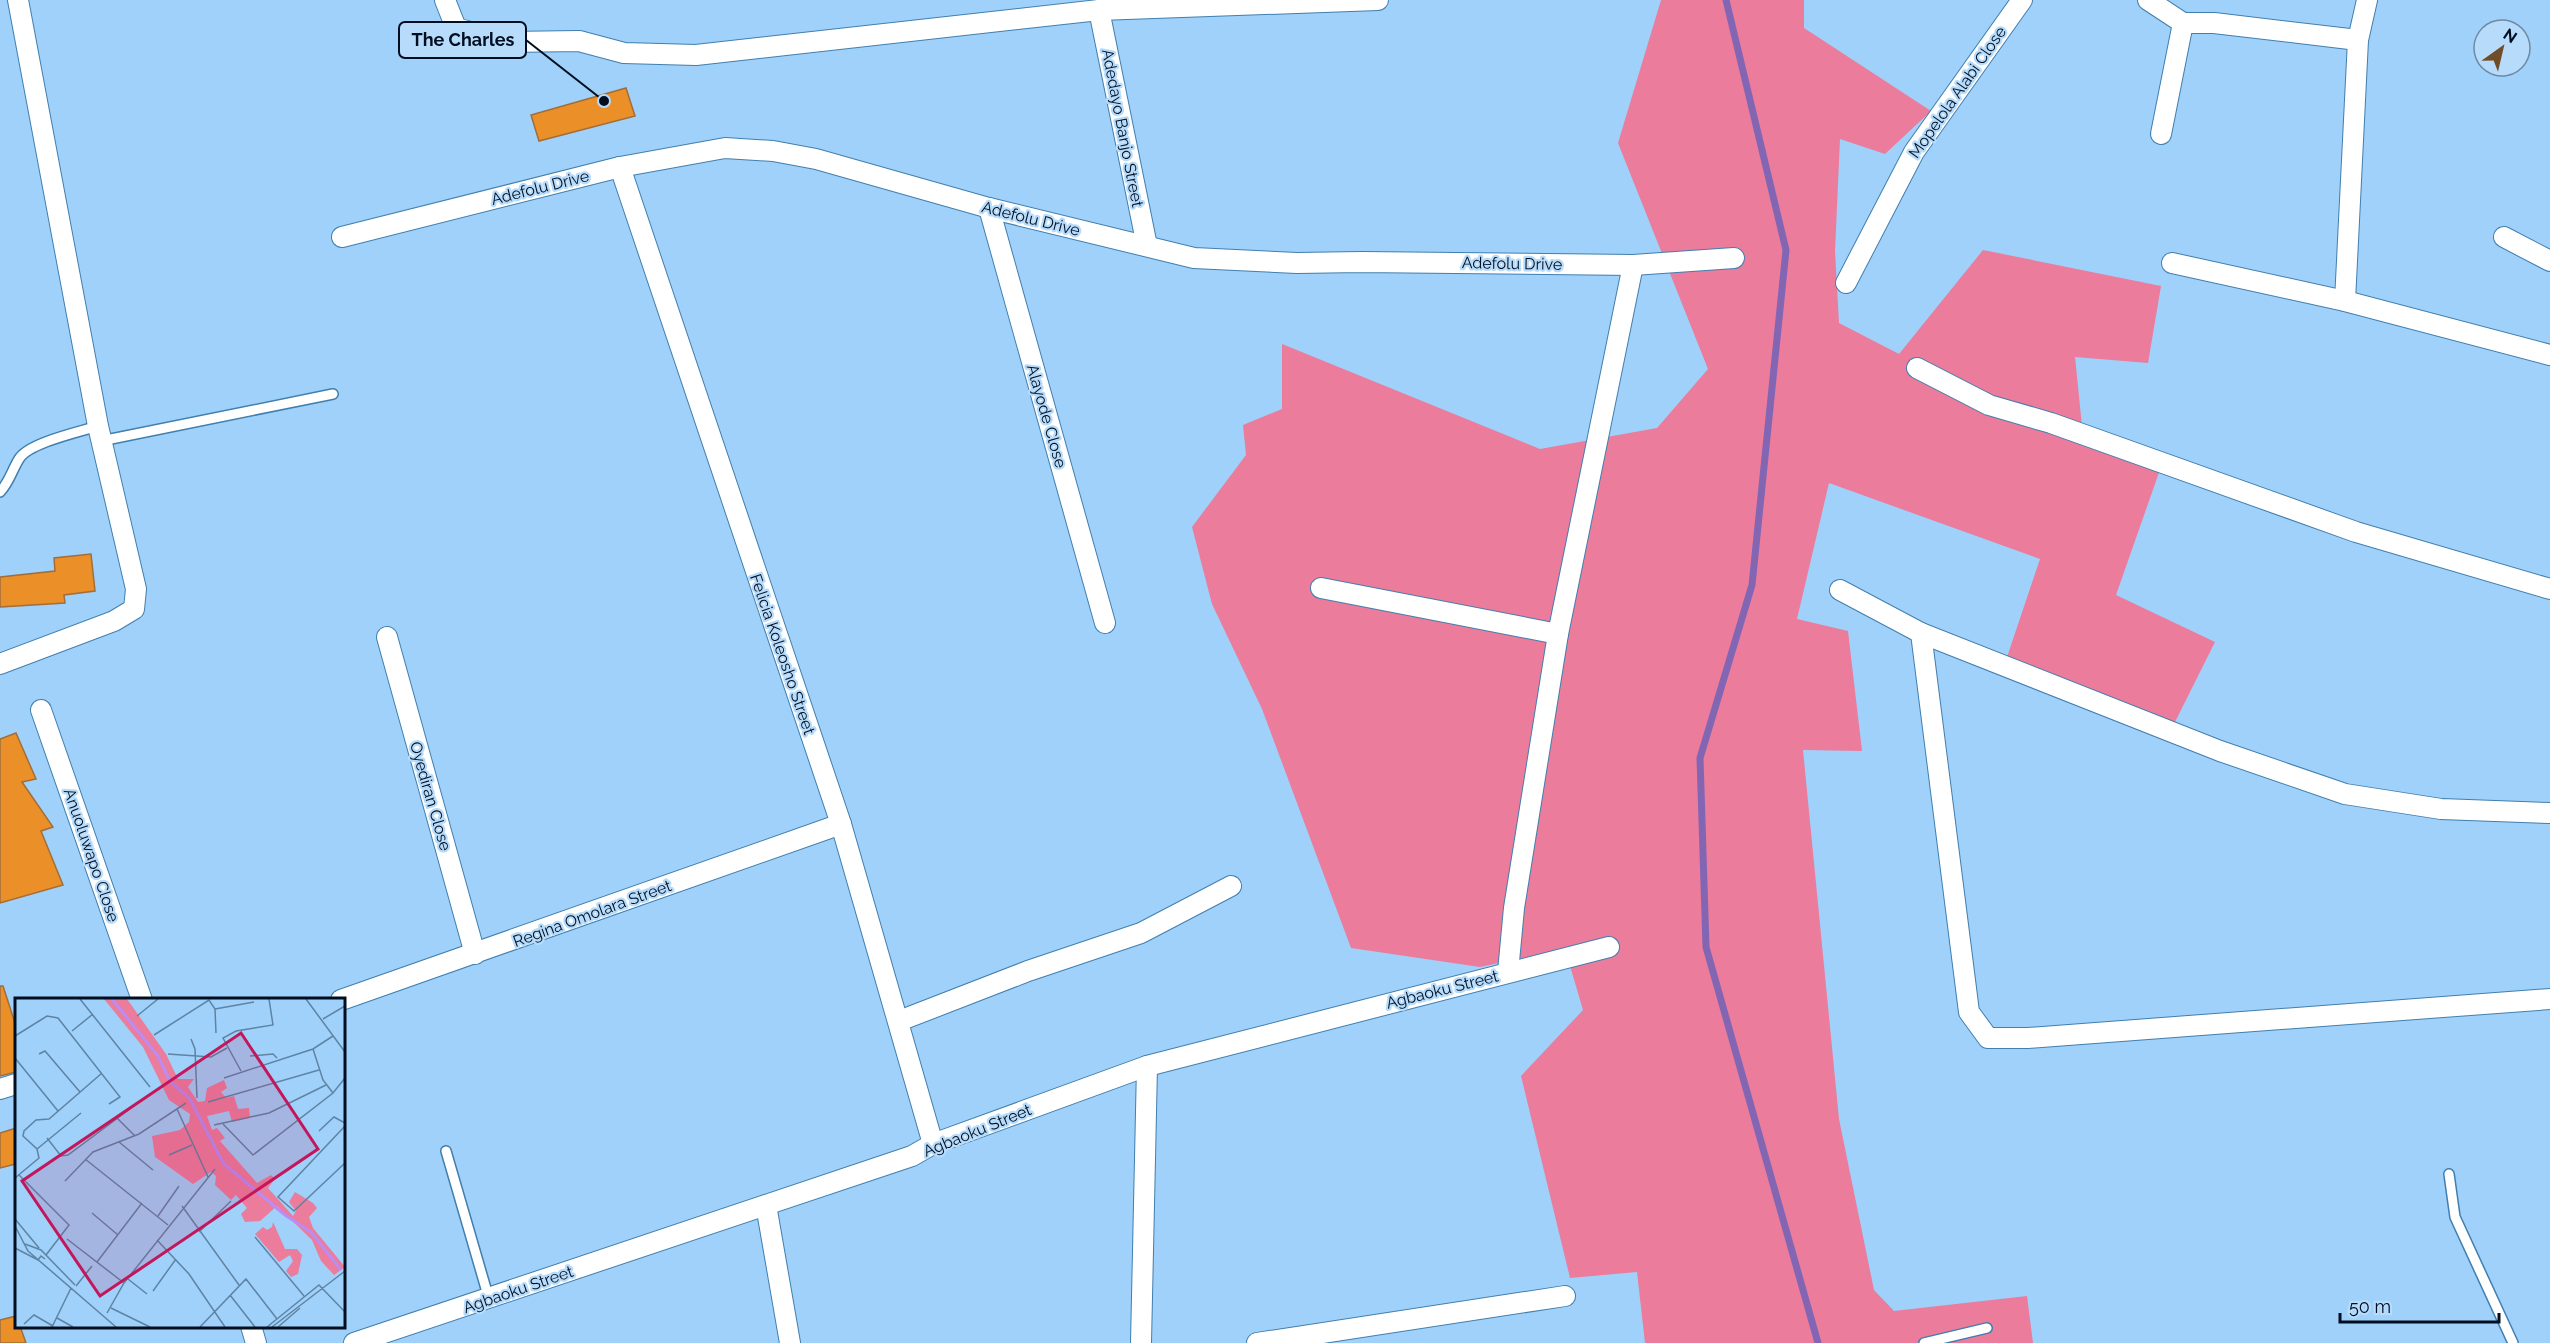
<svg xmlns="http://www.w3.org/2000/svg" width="2550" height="1343" font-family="Raleway,sans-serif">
<rect width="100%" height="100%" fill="#9fd1fa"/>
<path fill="#eb7c9b" d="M 1661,0 L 1804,0 L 1804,28 L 1931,111 L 1885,154 L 1840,139 L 1835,251 L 1839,323 L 1899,354 L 1983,250 L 2161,286 L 2148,363 L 2075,357 L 2083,436 L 2162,464 L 2116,595 L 2215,642 L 2172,728 L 2004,666 L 2040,559 L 1829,483 L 1797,619 L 1848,631 L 1862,751 L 1803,750 L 1839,1119 L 1874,1290 L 1894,1311 L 2027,1296 L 2033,1343 L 1645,1343 L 1637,1272 L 1570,1278 L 1521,1076 L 1583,1010 L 1565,949 L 1480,967 L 1351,948 L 1262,709 L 1212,604 L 1192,527 L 1246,455 L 1243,425 L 1282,409 L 1282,344 L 1540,449 L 1657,428 L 1708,369 L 1618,143 Z"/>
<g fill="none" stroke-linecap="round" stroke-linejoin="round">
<path stroke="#8266b4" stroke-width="7" d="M 1726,0 L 1786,250 L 1752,585 L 1700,758 L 1706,947 L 1818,1343"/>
</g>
<g fill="#eb9029" stroke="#a26d38" stroke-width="1.5">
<path d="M 626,88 L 635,116 L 539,141 L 531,115 Z"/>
<path d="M 91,554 L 95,591 L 64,595 L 65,603 L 0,607 L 0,577 L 55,571 L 54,558 Z"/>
<path d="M 16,733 L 36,779 L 22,782 L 53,827 L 41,831 L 63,885 L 0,903 L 0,739 Z"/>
<path d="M 0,986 L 3,986 L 16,1026 L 16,1072 L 0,1076 Z"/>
<path d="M 16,1128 L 16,1164 L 0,1168 L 0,1133 Z"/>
<path d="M 16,1316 L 16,1326 L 20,1326 L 26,1343 L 0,1343 L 0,1320 Z"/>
</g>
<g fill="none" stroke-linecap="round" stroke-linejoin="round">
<g stroke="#417fae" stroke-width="12">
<g id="service">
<path d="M 101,441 L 333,394"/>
<path d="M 0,492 C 10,481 12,470 19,459 C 28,443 79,432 98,426"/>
<path d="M 446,1151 L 489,1299"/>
<path d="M 2449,1174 L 2455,1217 L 2513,1343"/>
<path d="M 1924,1343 L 1987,1328"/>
</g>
</g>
<g stroke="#417fae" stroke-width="22">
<g id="minor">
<path d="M 445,0 L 456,28 L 507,42 L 579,41 L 624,53 L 696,55 L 1099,10 L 1378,0"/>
<path d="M 2148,0 L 2183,23 L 2214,23 L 2358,40"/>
<path d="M 1099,10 L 1147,246"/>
<path d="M 2161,134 L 2183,23"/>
<path d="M 620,167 L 841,824 L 933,1144"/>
<path d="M 989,208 L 1105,623"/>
<path d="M 342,237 L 620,167 L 725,148 L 773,151 L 816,159 L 989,208 L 1194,258 L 1297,263 L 1361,262 L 1633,265 L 1734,258"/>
<path d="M 2504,237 L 2550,261"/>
<path d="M 2172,263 L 2345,301 L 2550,355"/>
<path d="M 1846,283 L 1914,152 L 2022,0"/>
<path d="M 2345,301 L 2358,40 L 2367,0"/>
<path d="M 1917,368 L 1989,405 L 2051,423 L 2356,532 L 2550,589"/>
<path d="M 1321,588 L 1558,634"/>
<path d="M 1840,590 L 1921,633 L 2220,751 L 2345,794 L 2441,809 L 2550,813"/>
<path d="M 1921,633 L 1969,1012 L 1988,1038 L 2028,1038 L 2550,999"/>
<path d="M 387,637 L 475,954"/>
<path d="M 0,664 L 114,621 L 134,609 L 136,589 L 98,426 L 18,0"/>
<path d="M 41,710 L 142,1000"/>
<path d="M 1508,972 L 1514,908 L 1558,634 L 1633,265"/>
<path d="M 341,1000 L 841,824"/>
<path d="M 899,1021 L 1028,971 L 1141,933 L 1231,886"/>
<path d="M 0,1089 L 16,1084"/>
<path d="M 766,1205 L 790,1343"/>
<path d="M 251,1326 L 256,1343"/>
<path d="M 354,1343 L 912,1156 L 933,1144 L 1147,1066 L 1609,947"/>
<path d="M 1141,1343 L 1147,1066"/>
<path d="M 1257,1343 L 1565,1296"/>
</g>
</g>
<use href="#service" stroke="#fff" stroke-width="9"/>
<use href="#minor" stroke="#fff" stroke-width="20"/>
</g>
<g text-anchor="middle" stroke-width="4.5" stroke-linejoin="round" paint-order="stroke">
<g font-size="16" fill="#000e20" stroke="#b7dcfb">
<text transform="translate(1957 92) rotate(-55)" y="6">Mopelola Alabi Close</text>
<text transform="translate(1123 128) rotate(79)" y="6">Adedayo Banjo Street</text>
<text transform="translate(540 187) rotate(-14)" y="6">Adefolu Drive</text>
<text transform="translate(1031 218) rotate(14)" y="6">Adefolu Drive</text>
<text transform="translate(1512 263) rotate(1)" y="6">Adefolu Drive</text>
<text transform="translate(1047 416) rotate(74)" y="6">Alayode Close</text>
<text transform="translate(783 654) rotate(71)" y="6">Felicia Koleosho Street</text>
<text transform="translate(431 796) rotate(74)" y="6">Oyediran Close</text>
<text transform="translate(92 855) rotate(71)" y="6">Anuoluwapo Close</text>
<text transform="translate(592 913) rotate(-20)" y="6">Regina Omolara Street</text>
<text transform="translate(1442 989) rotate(-14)" y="6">Agbaoku Street</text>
<text transform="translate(977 1130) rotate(-22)" y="6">Agbaoku Street</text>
<text transform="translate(518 1289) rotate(-19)" y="6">Agbaoku Street</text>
</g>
</g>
<g transform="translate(15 998)">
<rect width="330" height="330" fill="#9fd1fa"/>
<path d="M 89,1 L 112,1 L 151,56 L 163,81 L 179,81 L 173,89 L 183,104 L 190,103 L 192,90 L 209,82 L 212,90 L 206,94 L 211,100 L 219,98 L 223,111 L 234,110 L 235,120 L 217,124 L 214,113 L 192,118 L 197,132 L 202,130 L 210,140 L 205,143 L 242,185 L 256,177 L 260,181 L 253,190 L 278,218 L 281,213 L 274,204 L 280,194 L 298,205 L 302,210 L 294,219 L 298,230 L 330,269 L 319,277 L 306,263 L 297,242 L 262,208 L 245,223 L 230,224 L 226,216 L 232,210 L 221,197 L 216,202 L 200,187 L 201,178 L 196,174 L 178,186 L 140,159 L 137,138 L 165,132 L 174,124 L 175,116 L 154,102 L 128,49 ZM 258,224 L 270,251 L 282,251 L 287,257 L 283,276 L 276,279 L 271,273 L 278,263 L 275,257 L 264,264 L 240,236 L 248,229 L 252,232 L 257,229 Z" fill="#eb7c9b"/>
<path fill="none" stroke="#ba8cf4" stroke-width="3" d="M 97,1 L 143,58 L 155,83 L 175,101 L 208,165 L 270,217 L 296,234 L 326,272"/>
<path fill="none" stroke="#5f83a3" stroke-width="1.5" d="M 65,1 L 135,89M 291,1 L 330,54M 200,11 L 239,4M 122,18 L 143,1M 308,21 L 330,8M 57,33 L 78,16M 139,37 L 194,2 L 200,11 L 201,35M 0,38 L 32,18 L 43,20 L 105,99 L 94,106M 176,41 L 180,51 L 182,100M 298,51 L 308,82 L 318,95M 24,56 L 30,53 L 65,94M 153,56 L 196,59 L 212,50M 235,58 L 258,56 L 262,60M 0,60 L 43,113M 226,73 L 208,40 L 221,33 L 258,27 L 254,1M 209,80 L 298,51 L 318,38M 193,104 L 304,72M 162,111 L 193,179M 102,120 L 120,138M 208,126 L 238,157 L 318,95 L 330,80M 199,127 L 254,115 L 311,87M 330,128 L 263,199 L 279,213 L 330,165M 304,133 L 319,119 L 330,125M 32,140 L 46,158 L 53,157 L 135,96M 104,144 L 138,172M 22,151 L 66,115M 154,157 L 177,147M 70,161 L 153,227M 4,177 L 54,227 L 31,257M 0,180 L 24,160 L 22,151 L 8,138 L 9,133 L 21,122 L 34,121 L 87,75M 50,183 L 78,154 L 124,136 L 171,105M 167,208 L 224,287M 77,215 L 103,237M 143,218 L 164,188M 0,221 L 24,250M 0,228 L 13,253 L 101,329M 184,234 L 216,203M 240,239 L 289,298M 52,241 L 109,285M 142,242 L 174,276 L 210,329M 10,246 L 26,252 L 60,287M 0,250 L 23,262 L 26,258 L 30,261M 82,264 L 127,205M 113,281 L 132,296M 61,288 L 77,268M 138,293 L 161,261M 215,297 L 240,329M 96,310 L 135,329M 92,315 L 109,285 L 200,171M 42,320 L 58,329M 9,326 L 19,317 L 38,328M 37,329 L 56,290M 185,329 L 231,281 L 262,321M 252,329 L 304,287 L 330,314M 257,329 L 330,273M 263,329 L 285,310"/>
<path fill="#c2185b" fill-opacity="0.15" stroke="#c2185b" stroke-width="3" d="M 226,35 L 303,151 L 85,298 L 7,183 Z"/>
<rect width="330" height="330" fill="none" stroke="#000e20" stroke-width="3"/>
</g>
<path fill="none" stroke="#000e20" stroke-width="2" d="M604 101L526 40"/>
<circle fill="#000e20" stroke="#b7dcfb" stroke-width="2" cx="604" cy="101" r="6"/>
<rect fill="#b7dcfb" stroke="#000e20" stroke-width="2" x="399" y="22" width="127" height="36" rx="6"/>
<g font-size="18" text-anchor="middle" font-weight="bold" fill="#000e20">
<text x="463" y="46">The Charles</text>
</g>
<g transform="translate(2502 48) rotate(34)"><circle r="28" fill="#b7dcfb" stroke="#6e8aa3" stroke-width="1.5"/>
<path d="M0-4.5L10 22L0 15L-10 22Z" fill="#714c28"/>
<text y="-9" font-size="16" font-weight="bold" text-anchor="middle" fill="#000e20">N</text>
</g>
<path d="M2340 1313v9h159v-9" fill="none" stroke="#000e20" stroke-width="3"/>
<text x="2349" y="1313" font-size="18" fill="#000e20" stroke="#b7dcfb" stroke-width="4.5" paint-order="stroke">50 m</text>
</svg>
